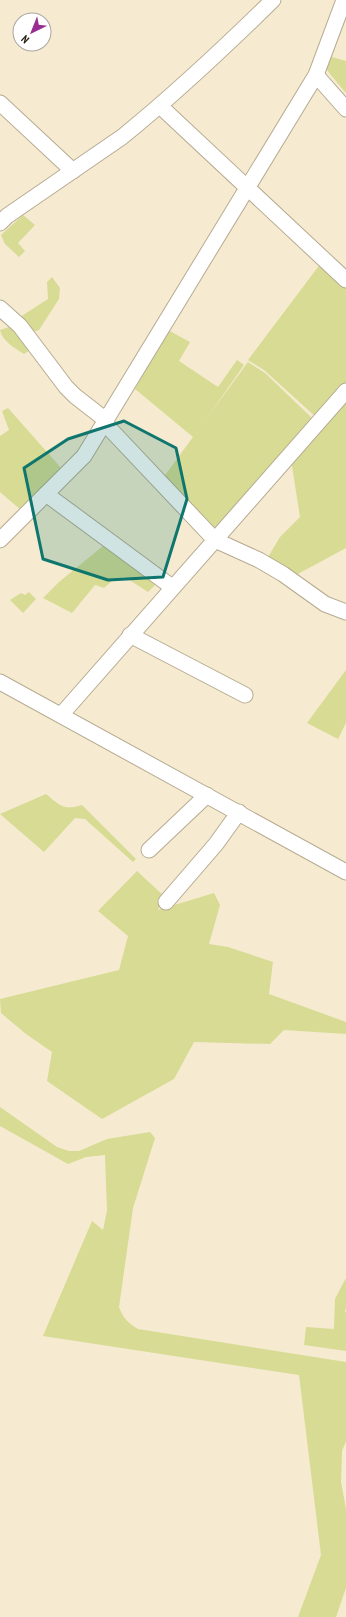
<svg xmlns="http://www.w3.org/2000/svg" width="346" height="1617" font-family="'PT Sans Narrow',sans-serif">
<rect width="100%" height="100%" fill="#f6ebd0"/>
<g fill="#d7db93">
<path d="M 332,57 L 346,61 L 346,93 L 330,74 L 326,68 Z"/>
<path d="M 23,215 L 35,225 L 18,243 L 25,251 L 19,257 L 5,244 L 1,235 Z"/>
<path d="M 321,263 L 346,286 L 346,384 L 317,418 L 264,370 L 248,360 Z"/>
<path d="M 52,277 L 60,288 L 59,299 L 39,330 L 33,332 L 20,317 L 48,299 L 47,282 Z"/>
<path d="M 12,326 L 30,350 L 24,354 C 15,348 2,341 0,330 Z"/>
<path d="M 168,330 L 190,342 L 179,361 L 218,387 L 237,360 L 244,365 L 207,418 L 248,362 L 265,373 L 312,418 L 220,528 L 212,528 L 163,478 L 193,437 L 135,389 Z"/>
<path d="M 346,398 L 346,548 L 294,576 L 268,557 L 280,537 L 300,517 L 292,466 L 289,461 Z"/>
<path d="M 8,408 L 62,469 L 21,510 L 0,492 L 0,436 L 9,430 L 2,411 Z"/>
<path d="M 103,546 L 157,583 L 148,592 L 125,577 L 114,579 L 104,588 L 95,585 L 72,613 L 43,598 L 59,582 Z"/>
<path d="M 29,592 L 36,599 L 23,613 L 10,600 L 21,593 L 25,595 Z"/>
<path d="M 346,670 L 346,723 L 338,739 L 307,723 Z"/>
<path d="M 46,794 C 59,805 64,811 82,805 L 136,859 L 133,862 L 85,819 L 75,818 L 44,852 L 0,814 Z"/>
<path d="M 137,871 L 165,897 L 158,910 L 214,893 L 220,905 L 209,944 L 228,947 L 273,962 L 269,994 L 346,1022 L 346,1034 L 284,1030 L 270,1044 L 194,1042 L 174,1079 L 102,1119 L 47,1081 L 52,1052 L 26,1034 L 1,1013 L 0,999 L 119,970 L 128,936 L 98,911 Z"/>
<path d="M 0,1107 L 57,1147 L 69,1151 L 79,1151 L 107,1139 L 150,1132 L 155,1138 L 133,1208 L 119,1307 C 123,1318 128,1323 138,1329 L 346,1362 L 346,1441 L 342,1451 L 341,1482 L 346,1509 L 346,1588 L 336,1617 L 298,1617 L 321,1555 L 299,1375 L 43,1336 L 92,1221 L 103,1230 L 107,1211 L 105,1155 L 86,1157 L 68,1164 L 0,1126 Z"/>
<path d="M 346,1278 L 346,1308 L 345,1311 L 346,1313 L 346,1351 L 304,1345 L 306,1327 L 334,1329 L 335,1299 Z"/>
</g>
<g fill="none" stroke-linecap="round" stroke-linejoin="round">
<g stroke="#b6ab92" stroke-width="17">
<g id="minor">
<path d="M 316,75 L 346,109"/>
<path d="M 0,103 L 73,171"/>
<path d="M 160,106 L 346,280"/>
<path d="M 0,223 L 7,216 L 122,137 C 174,95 224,48 273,0"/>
<path d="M 0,308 L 20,326 L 66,387 L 75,396 L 102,417 L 111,430 L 215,540 L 259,560 L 283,574 L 325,604 L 346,612"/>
<path d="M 46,494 L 172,587"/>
<path d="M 0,540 L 84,456 L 316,75 L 344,0"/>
<path d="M 130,635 L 245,695"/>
<path d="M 0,682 L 346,872"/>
<path d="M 61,715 L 346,391"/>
<path d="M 149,850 L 207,795"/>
<path d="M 166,902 L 216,844 L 239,812"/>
</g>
</g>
<use href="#minor" stroke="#fff" stroke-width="15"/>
</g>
<path fill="#0f766e" fill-opacity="0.2" stroke="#0f766e" stroke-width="3" stroke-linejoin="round" d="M 124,421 L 176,448 L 187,499 L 163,577 L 108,580 L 43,559 L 24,468 L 68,439 Z"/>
<g transform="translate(32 32) rotate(223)"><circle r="19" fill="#ffffff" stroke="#a8a6a2"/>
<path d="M0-3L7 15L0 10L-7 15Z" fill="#992e90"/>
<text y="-6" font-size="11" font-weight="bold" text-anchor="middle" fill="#252117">N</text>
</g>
</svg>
